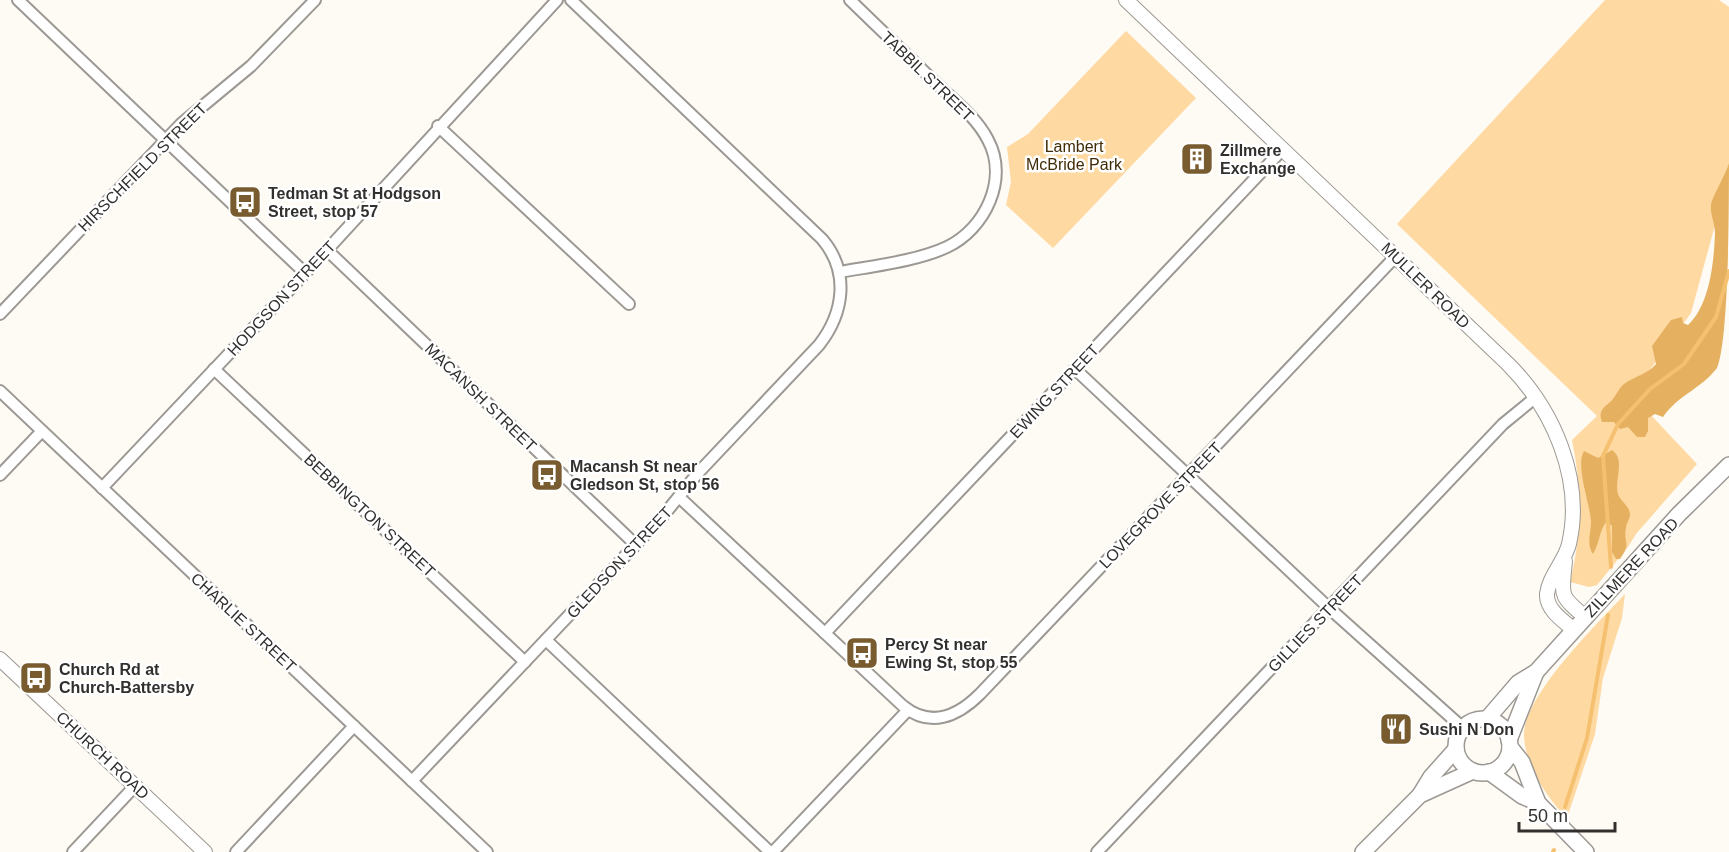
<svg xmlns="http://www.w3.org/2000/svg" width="1729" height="852" font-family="Helvetica,sans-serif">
<rect width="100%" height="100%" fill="#fefaf4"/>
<g fill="#ffd9a2">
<path d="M 1605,0 L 1719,0 L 1729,7 L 1729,174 L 1691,313 L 1632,395 L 1697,464 L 1636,534 L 1628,547 L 1597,585 L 1589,587 L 1570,582 C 1582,535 1582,487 1572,440 L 1597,416 L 1397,224 Z"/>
<path d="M 1126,31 L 1196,98 L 1053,248 L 1006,205 L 1011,182 L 1007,147 L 1028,134 Z"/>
<path d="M 1625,594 L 1622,618 L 1603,678 L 1595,734 L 1567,818 C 1547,798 1524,764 1524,734 C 1525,694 1598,623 1625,594 Z"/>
</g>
<g fill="#e5b160">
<path d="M 1729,163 C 1729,203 1729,340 1717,368 C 1702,388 1677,396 1663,417 L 1655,414 L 1648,418 L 1648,431 L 1645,437 L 1637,437 L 1628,427 L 1620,429 L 1614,422 L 1602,422 C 1597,409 1606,407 1613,399 C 1617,394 1619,388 1624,384 C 1635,376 1648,374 1656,364 L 1652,346 L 1671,320 L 1682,317 L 1683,323 L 1688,325 C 1710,305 1714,261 1715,233 C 1715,224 1710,214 1711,205 C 1712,197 1726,174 1729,163 Z"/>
<path d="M 1612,450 C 1626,460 1614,479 1618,494 C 1620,501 1630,506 1630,515 C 1630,518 1626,524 1626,528 C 1623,544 1632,542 1620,559 L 1616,559 L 1612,552 L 1612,526 L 1607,521 C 1599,530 1600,543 1593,554 C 1586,544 1591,533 1591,522 C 1590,503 1575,465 1584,451 L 1598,458 Z"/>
</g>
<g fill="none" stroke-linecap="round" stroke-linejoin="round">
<g stroke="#f5c06f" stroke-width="4">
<path d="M 1611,567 L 1603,456 L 1618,424 L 1650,389 L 1684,364 L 1716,317 L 1729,271"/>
<path d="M 1565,807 L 1587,738 L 1608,615"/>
<path d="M 1553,852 L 1554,850"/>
</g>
<g stroke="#9c9893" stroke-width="14">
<g id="minor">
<path d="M 18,0 L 305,273"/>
<path d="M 438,126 L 629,304"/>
<path d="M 327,250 L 636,545"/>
<path d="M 840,272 C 873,266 917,261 947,247 C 985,229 1009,179 988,140 C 977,118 956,102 939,86 C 909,57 880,29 850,0"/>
<path d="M 0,314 L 181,124 L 251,66 L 315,0"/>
<path d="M 214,369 L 525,662"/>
<path d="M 1075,369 L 1329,608 L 1463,728"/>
<path d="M 0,391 L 487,852"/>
<path d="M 0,475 L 42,431"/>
<path d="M 102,488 L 327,250 L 557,0"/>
<path d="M 679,497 L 903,706 C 930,728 957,717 980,694 L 1396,256"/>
<path d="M 825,633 L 1283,149"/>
<path d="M 546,640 L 770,852"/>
<path d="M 412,781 L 663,516 L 698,473 L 819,345 C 844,313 850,272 822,239 L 571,0"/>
<path d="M 73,852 L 135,786"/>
<path d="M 236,852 L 354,726"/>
<path d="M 773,852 L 908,710"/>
<path d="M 1097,852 L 1503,424 L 1536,397"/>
</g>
</g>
<g stroke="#9c9893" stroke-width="16">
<g id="tertiary">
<path d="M 1126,0 L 1508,364 C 1553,409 1584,479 1569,544 C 1565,561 1549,576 1547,594 C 1546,609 1562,620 1573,629"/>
<path d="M 1565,561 C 1562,596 1558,594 1585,617"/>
<path d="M 0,659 L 205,852"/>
</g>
</g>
<g stroke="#9c9893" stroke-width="18">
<g id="secondary">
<path d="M 1487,719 L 1518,683 L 1536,672 L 1679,514 L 1729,465"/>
<circle cx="1483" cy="746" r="27"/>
<path d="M 1509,740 L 1536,672"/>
<path d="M 1510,747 L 1522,762 L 1538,803 L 1586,852"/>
<path d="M 1489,772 L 1522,796 L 1538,803"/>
<path d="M 1420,795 L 1431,777 L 1456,749"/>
<path d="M 1363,852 L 1420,795 L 1473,771"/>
</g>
</g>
<use href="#minor" stroke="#fff" stroke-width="10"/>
<use href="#tertiary" stroke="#fff" stroke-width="14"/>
<use href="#secondary" stroke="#fff" stroke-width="15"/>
</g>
<defs>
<g id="building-square" transform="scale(1.725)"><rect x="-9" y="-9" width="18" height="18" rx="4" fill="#785c2f" stroke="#fff"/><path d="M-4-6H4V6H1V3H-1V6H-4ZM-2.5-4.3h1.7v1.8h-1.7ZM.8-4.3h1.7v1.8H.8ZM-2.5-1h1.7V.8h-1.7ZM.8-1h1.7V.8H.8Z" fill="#fff"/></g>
<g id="bus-square" transform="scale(1.725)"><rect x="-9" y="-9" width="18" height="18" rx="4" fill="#785c2f" stroke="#fff"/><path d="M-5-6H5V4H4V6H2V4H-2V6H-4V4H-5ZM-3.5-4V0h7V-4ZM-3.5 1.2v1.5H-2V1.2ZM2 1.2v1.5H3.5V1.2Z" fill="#fff"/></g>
<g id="restaurant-square" transform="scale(1.725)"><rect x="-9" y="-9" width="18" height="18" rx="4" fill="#785c2f" stroke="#fff"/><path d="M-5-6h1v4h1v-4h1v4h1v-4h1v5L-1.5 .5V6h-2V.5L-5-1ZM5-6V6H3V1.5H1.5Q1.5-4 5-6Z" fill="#fff"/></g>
</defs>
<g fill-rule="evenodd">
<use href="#building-square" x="1197" y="159"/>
<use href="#bus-square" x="245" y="202"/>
<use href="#bus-square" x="547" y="475"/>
<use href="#bus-square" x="862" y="653"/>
<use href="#bus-square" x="36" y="678"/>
<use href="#restaurant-square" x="1396" y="729"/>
</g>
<g text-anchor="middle" stroke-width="5" stroke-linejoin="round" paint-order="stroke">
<g font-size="16" fill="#32302e" stroke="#fff">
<text transform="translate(928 76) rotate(44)" y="6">TABBIL STREET</text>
<text transform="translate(142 167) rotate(-45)" y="6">HIRSCHFIELD STREET</text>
<text transform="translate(1426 285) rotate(44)" y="6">MULLER ROAD</text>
<text transform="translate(281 298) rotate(-47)" y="6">HODGSON STREET</text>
<text transform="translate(1054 391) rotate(-47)" y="6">EWING STREET</text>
<text transform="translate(481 397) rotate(44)" y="6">MACANSH STREET</text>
<text transform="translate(1160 505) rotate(-46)" y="6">LOVEGROVE STREET</text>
<text transform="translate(370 515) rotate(43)" y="6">BEBBINGTON STREET</text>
<text transform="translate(619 562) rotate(-47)" y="6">GLEDSON STREET</text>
<text transform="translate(1631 567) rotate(-47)" y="6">ZILLMERE ROAD</text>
<text transform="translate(244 622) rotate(43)" y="6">CHARLIE STREET</text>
<text transform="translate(1315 623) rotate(-46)" y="6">GILLIES STREET</text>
<text transform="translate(103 755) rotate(43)" y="6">CHURCH ROAD</text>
</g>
<g font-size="16" fill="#402b07" stroke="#fff">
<text x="1074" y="152">Lambert<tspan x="1074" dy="18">McBride Park</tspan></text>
</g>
<g font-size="16" font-weight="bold" fill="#32302e" stroke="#fff" text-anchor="start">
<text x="1220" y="156">Zillmere<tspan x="1220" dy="18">Exchange</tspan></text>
<text x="268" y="199">Tedman St at Hodgson<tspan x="268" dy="18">Street, stop 57</tspan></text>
<text x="570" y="472">Macansh St near<tspan x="570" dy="18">Gledson St, stop 56</tspan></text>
<text x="885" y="650">Percy St near<tspan x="885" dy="18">Ewing St, stop 55</tspan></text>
<text x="59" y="675">Church Rd at<tspan x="59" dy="18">Church-Battersby</tspan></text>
<text x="1419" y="735">Sushi N Don</text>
</g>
</g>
<path d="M1519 822v9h96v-9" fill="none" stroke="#32302e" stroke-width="3"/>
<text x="1528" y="822" font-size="18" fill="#32302e" stroke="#ffffff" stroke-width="4.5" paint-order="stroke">50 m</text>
</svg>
